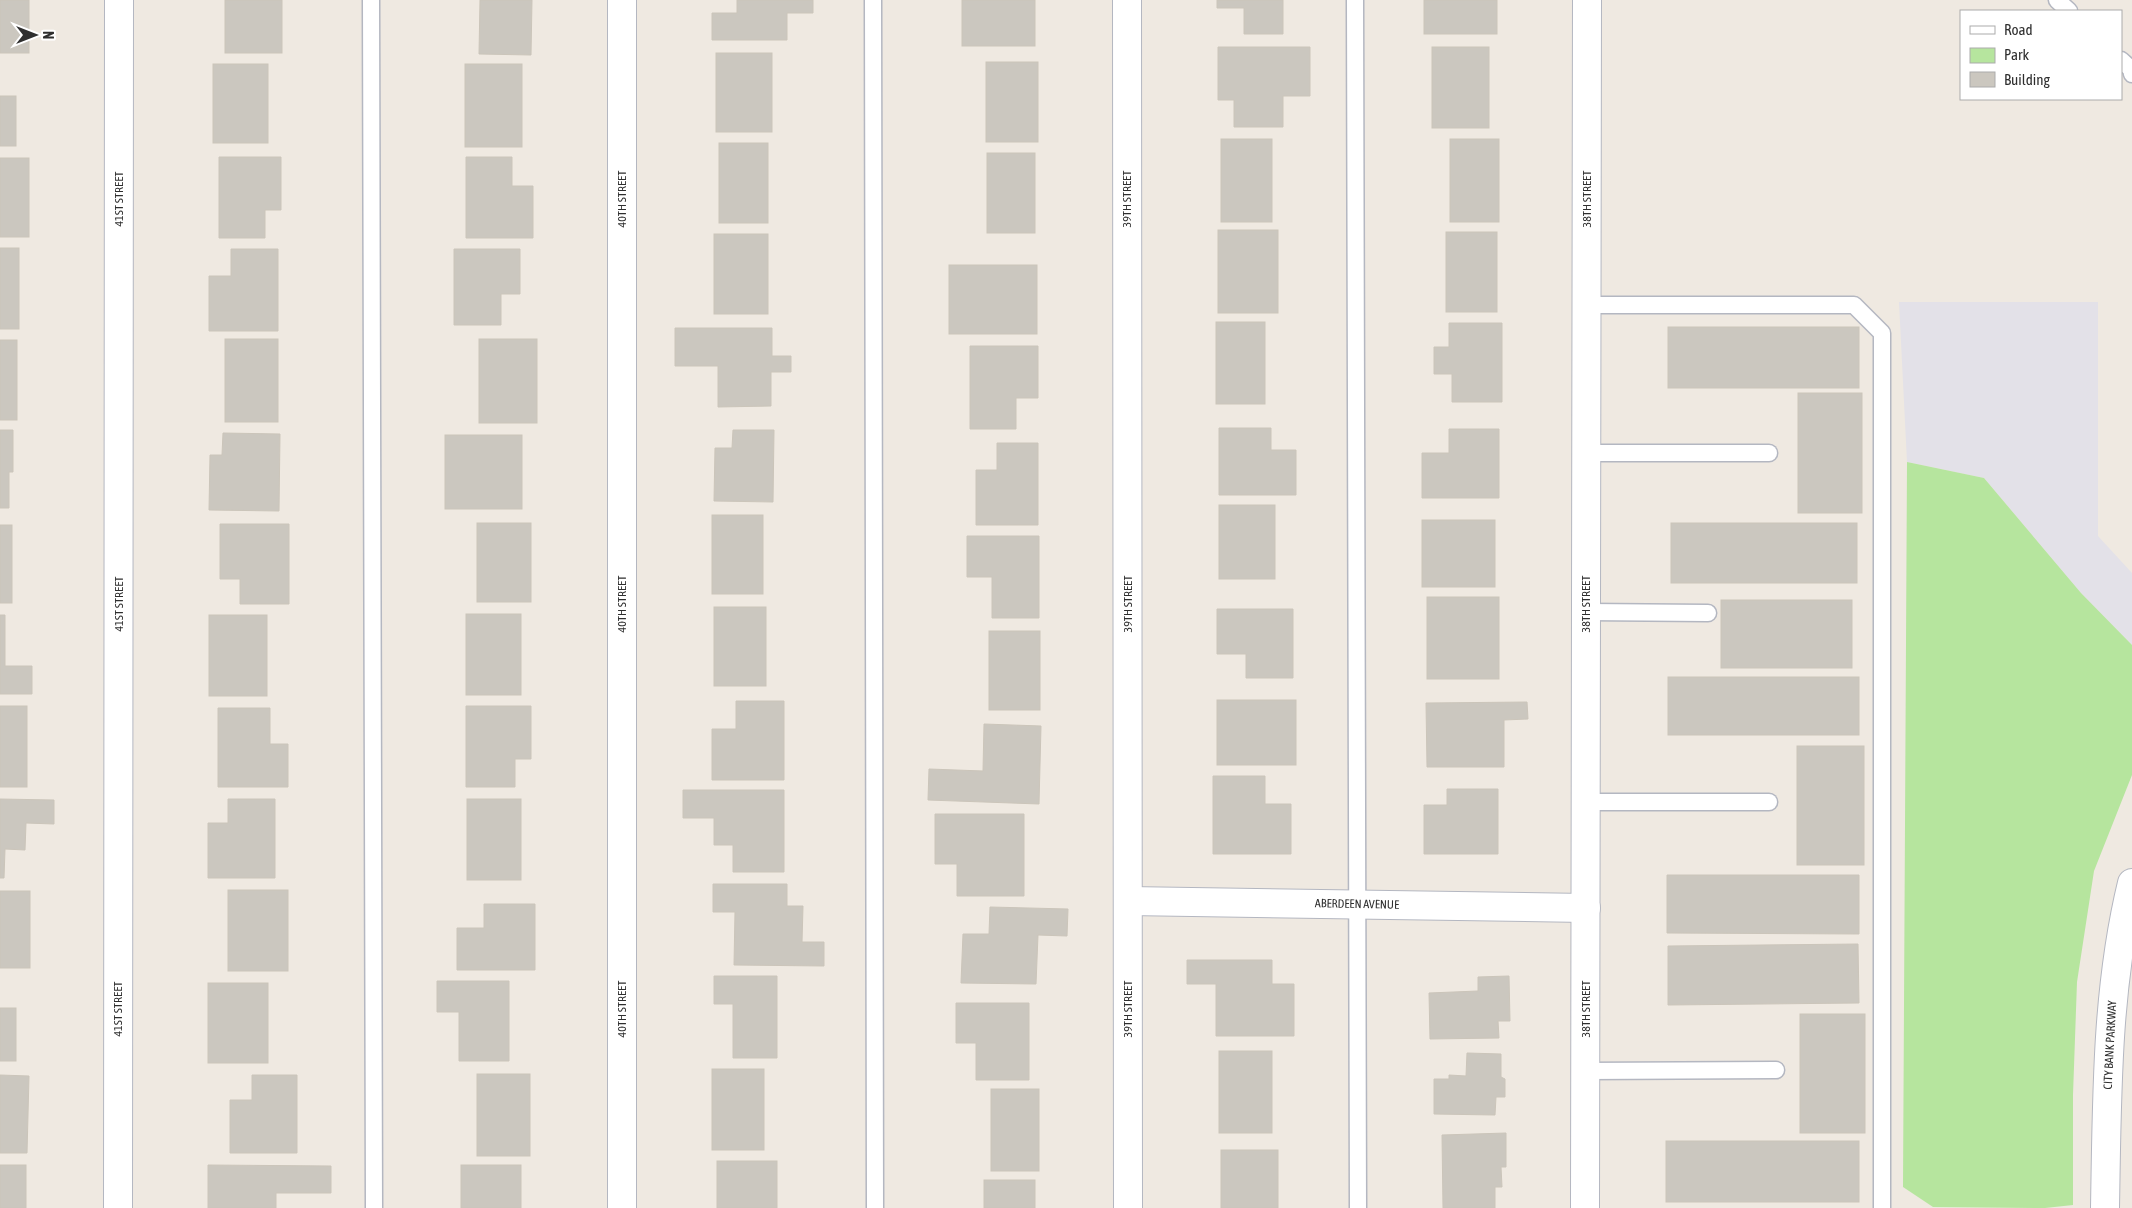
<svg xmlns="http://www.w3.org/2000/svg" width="2132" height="1208" font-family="'Asap Condensed',sans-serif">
<rect width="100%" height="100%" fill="#efe9e1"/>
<path fill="#e3e1e8" d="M 1899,302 L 2098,302 L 2098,536 L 2132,573 L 2132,645 L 2081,593 L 1984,478 L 1907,462 Z"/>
<path fill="#b6e59e" d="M 1907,462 L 1984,478 L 2081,593 L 2132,645 L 2132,775 L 2094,871 L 2077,982 L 2073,1095 L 2073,1205 L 2045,1208 L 1933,1207 L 1903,1187 Z"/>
<g fill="#cbc7bf" stroke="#cbc5ba">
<rect x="0" y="0" width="29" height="53"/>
<rect x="225" y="0" width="57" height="53"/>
<path d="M 480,0 L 532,0 L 531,55 L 479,54 Z"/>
<path d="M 737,0 L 813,0 L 813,13 L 787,13 L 787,40 L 712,40 L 712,13 L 737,13 Z"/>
<rect x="962" y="0" width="73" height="46"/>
<path d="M 1217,0 L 1283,0 L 1283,34 L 1244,34 L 1244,8 L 1217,8 Z"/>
<rect x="1424" y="0" width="73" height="34"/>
<path d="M 1218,47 L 1310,47 L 1310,96 L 1283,96 L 1283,127 L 1234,127 L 1234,100 L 1218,100 Z"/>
<rect x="1432" y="47" width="57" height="81"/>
<rect x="716" y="53" width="56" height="79"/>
<rect x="986" y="62" width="52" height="80"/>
<rect x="213" y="64" width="55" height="79"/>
<rect x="465" y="64" width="57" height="83"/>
<rect x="0" y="96" width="16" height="50"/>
<rect x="1221" y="139" width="51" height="83"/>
<rect x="1450" y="139" width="49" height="83"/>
<rect x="719" y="143" width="49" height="80"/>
<rect x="987" y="153" width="48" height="80"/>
<path d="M 219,157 L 281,157 L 281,210 L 265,210 L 265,238 L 219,238 Z"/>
<path d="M 466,157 L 512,157 L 512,186 L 533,186 L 533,238 L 466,238 Z"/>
<rect x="0" y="158" width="29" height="79"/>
<rect x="1218" y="230" width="60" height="83"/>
<rect x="1446" y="232" width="51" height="80"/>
<rect x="714" y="234" width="54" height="80"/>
<rect x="0" y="248" width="19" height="81"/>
<path d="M 231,249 L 278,249 L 278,331 L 209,331 L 209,276 L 231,276 Z"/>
<path d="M 454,249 L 520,249 L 520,294 L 501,294 L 501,325 L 454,325 Z"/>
<rect x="949" y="265" width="88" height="69"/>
<rect x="1216" y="322" width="49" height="82"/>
<path d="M 1449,323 L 1502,323 L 1502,402 L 1452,402 L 1452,374 L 1434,374 L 1434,347 L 1449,347 Z"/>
<rect x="1668" y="327" width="191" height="61"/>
<path d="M 675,328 L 772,328 L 772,356 L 791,356 L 791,372 L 771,372 L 771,406 L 718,407 L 718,366 L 675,366 Z"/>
<rect x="225" y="339" width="53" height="83"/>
<rect x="479" y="339" width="58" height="84"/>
<rect x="0" y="340" width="17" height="80"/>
<path d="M 970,346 L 1038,346 L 1038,398 L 1016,398 L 1016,429 L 970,429 Z"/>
<rect x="1798" y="393" width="64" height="120"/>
<path d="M 1219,428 L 1271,428 L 1271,450 L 1296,450 L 1296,495 L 1219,495 Z"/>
<path d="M 1449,429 L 1499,429 L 1499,498 L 1422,498 L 1422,453 L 1449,453 Z"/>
<path d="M 0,430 L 13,430 L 13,472 L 9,472 L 9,508 L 0,508 Z"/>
<path d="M 733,430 L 774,430 L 773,502 L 714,501 L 715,448 L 732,448 Z"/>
<path d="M 223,433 L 280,434 L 279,511 L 209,510 L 210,455 L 222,455 Z"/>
<rect x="445" y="435" width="77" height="74"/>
<path d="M 997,443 L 1038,443 L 1038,525 L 976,525 L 976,470 L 997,470 Z"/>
<rect x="1219" y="505" width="56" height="74"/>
<rect x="712" y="515" width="51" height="79"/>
<rect x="1422" y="520" width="73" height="67"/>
<rect x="477" y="523" width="54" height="79"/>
<rect x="1671" y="523" width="186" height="60"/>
<path d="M 220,524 L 289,524 L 289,604 L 240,604 L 240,579 L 220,579 Z"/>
<rect x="0" y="525" width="12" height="78"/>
<path d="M 967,536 L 1039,536 L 1039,618 L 992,618 L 992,577 L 967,577 Z"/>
<rect x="1427" y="597" width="72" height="82"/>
<rect x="1721" y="600" width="131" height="68"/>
<rect x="714" y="607" width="52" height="79"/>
<path d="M 1217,609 L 1293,609 L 1293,678 L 1246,678 L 1246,654 L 1217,654 Z"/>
<rect x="466" y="614" width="55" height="81"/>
<path d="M 0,615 L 5,615 L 5,666 L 32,666 L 32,694 L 0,694 Z"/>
<rect x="209" y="615" width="58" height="81"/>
<rect x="989" y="631" width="51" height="79"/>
<rect x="1668" y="677" width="191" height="58"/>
<rect x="1217" y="700" width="79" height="65"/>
<path d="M 736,701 L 784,701 L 784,780 L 712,780 L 712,729 L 736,729 Z"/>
<path d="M 1527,702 L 1528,719 L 1504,720 L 1504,767 L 1427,767 L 1426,703 Z"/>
<rect x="0" y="706" width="27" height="81"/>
<path d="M 466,706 L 531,706 L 531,759 L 515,759 L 515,787 L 466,787 Z"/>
<path d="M 218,708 L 270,708 L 270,744 L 288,744 L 288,787 L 218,787 Z"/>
<path d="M 984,724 L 1041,726 L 1039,804 L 928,800 L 929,769 L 983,771 Z"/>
<rect x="1797" y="746" width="67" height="119"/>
<path d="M 1213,776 L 1265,776 L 1265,804 L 1291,804 L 1291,854 L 1213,854 Z"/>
<path d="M 1447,789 L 1498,789 L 1498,854 L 1424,854 L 1424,805 L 1447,805 Z"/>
<path d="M 683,790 L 784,790 L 784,872 L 733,872 L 733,845 L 714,845 L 714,818 L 683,818 Z"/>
<path d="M 0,799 L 54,800 L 54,824 L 26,823 L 25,850 L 5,849 L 4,878 L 0,878 Z"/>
<path d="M 228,799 L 275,799 L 275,878 L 208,878 L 208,823 L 228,823 Z"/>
<rect x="467" y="799" width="54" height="81"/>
<path d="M 935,814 L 1024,814 L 1024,896 L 957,896 L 957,864 L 935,864 Z"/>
<path d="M 1667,875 L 1859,875 L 1859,934 L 1667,933 Z"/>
<path d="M 713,884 L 787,884 L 787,906 L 803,906 L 802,942 L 824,942 L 824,966 L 734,965 L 735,912 L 713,912 Z"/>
<rect x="228" y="890" width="60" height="81"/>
<rect x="0" y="891" width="30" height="77"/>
<path d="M 484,904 L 535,904 L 535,970 L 457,970 L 457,928 L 484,928 Z"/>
<path d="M 990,907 L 1068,909 L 1067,936 L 1038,935 L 1036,984 L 961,983 L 963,934 L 989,934 Z"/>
<path d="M 1858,944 L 1859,1003 L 1668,1005 L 1668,946 Z"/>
<path d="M 1187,960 L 1272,960 L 1272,984 L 1294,984 L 1294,1036 L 1216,1036 L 1216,984 L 1187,984 Z"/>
<path d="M 714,976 L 777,976 L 777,1058 L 733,1058 L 733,1004 L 714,1004 Z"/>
<path d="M 1509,976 L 1510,1021 L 1498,1021 L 1499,1038 L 1430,1039 L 1429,993 L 1478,991 L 1478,977 Z"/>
<path d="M 437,981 L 509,981 L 509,1061 L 459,1061 L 459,1012 L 437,1012 Z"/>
<rect x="208" y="983" width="60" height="80"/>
<path d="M 956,1003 L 1029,1003 L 1029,1080 L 976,1080 L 976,1043 L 956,1043 Z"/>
<rect x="0" y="1008" width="16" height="53"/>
<rect x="1800" y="1014" width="65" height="119"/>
<rect x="1219" y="1051" width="53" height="82"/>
<path d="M 1467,1053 L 1501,1054 L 1501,1077 L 1505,1079 L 1505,1097 L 1496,1097 L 1495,1115 L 1434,1114 L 1434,1079 L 1449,1079 L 1449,1075 L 1466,1076 Z"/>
<rect x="712" y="1069" width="52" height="81"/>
<rect x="477" y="1074" width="53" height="82"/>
<path d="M 0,1075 L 29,1076 L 27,1153 L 0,1153 Z"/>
<path d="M 252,1075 L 297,1075 L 297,1153 L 230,1153 L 230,1100 L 252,1100 Z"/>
<rect x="991" y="1089" width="48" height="82"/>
<path d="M 1506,1133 L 1506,1167 L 1501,1167 L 1502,1187 L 1495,1187 L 1495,1208 L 1443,1208 L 1442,1135 Z"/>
<rect x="1666" y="1141" width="193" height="61"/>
<rect x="1221" y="1150" width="57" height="58"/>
<rect x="717" y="1161" width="60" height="47"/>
<rect x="0" y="1165" width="26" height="43"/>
<path d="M 208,1165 L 331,1166 L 331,1193 L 276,1193 L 276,1208 L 208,1208 Z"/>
<rect x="461" y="1165" width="60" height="43"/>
<rect x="984" y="1180" width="51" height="28"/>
</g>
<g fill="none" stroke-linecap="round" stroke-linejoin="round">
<g stroke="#b4b7c1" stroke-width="19">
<g id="lane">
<path d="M 371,0 L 374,1208"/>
<path d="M 873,0 L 875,1208"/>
<path d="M 1355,0 L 1358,1208"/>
<path d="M 2057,0 L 2069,11"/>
<path d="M 2121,60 L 2131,69 L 2132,74"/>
<path d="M 1587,305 L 1854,305 L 1882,333 L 1882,1208"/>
<path d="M 1586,453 L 1769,453"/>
<path d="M 1586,612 L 1708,613"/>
<path d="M 1586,802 L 1769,802"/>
<path d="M 1585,1071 L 1776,1070"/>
</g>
</g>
<g stroke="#b4b7c1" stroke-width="30">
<g id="street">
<path d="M 622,0 L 622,1208"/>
<path d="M 1127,0 L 1128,1208"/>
<path d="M 1128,901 L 1586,908"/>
<path d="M 118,1208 L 119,0"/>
<path d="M 1585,1208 L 1587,0"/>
</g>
</g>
<g stroke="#b4b7c1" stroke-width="30">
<path id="secondary" d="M 2105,1208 C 2107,1099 2106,990 2132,883"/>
</g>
<use href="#lane" stroke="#fff" stroke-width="16"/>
<use href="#street" stroke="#fff" stroke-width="28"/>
<use href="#secondary" stroke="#fff" stroke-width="28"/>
</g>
<g text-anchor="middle" stroke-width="4" stroke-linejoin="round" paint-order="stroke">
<g font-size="12" fill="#2e2e2e" stroke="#fff">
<text transform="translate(119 199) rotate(-90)" y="4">41ST STREET</text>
<text transform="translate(622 199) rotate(-90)" y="4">40TH STREET</text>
<text transform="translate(1127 199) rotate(-90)" y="4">39TH STREET</text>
<text transform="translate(1587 199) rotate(-90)" y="4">38TH STREET</text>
<text transform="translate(119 604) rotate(-90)" y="4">41ST STREET</text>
<text transform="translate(622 604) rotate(-90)" y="4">40TH STREET</text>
<text transform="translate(1128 604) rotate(-90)" y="4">39TH STREET</text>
<text transform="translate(1586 604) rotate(-90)" y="4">38TH STREET</text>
<text transform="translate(1357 904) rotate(1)" y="4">ABERDEEN AVENUE</text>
<text transform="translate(118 1009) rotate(-90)" y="4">41ST STREET</text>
<text transform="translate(622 1009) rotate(-90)" y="4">40TH STREET</text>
<text transform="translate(1128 1009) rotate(-90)" y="4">39TH STREET</text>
<text transform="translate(1586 1009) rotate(-90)" y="4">38TH STREET</text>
<text transform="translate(2110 1045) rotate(-87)" y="4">CITY BANK PARKWAY</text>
</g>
</g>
<rect x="1960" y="10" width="162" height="90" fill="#ffffff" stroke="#ababab"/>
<rect x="1970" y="26" width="25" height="8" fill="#ffffff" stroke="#ababab"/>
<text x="2004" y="35" font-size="15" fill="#2e2e2e">Road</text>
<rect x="1970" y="48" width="25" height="15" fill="#b6e59e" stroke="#ababab"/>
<text x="2004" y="60" font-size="15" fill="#2e2e2e">Park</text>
<rect x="1970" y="72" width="25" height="15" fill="#cbc7bf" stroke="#ababab"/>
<text x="2004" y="85" font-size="15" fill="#2e2e2e">Building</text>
<g transform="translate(35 35) rotate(90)" stroke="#ffffff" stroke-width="4" paint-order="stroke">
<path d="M0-4L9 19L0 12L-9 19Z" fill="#2e2e2e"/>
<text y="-8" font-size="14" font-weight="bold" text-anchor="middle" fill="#2e2e2e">N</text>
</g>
</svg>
